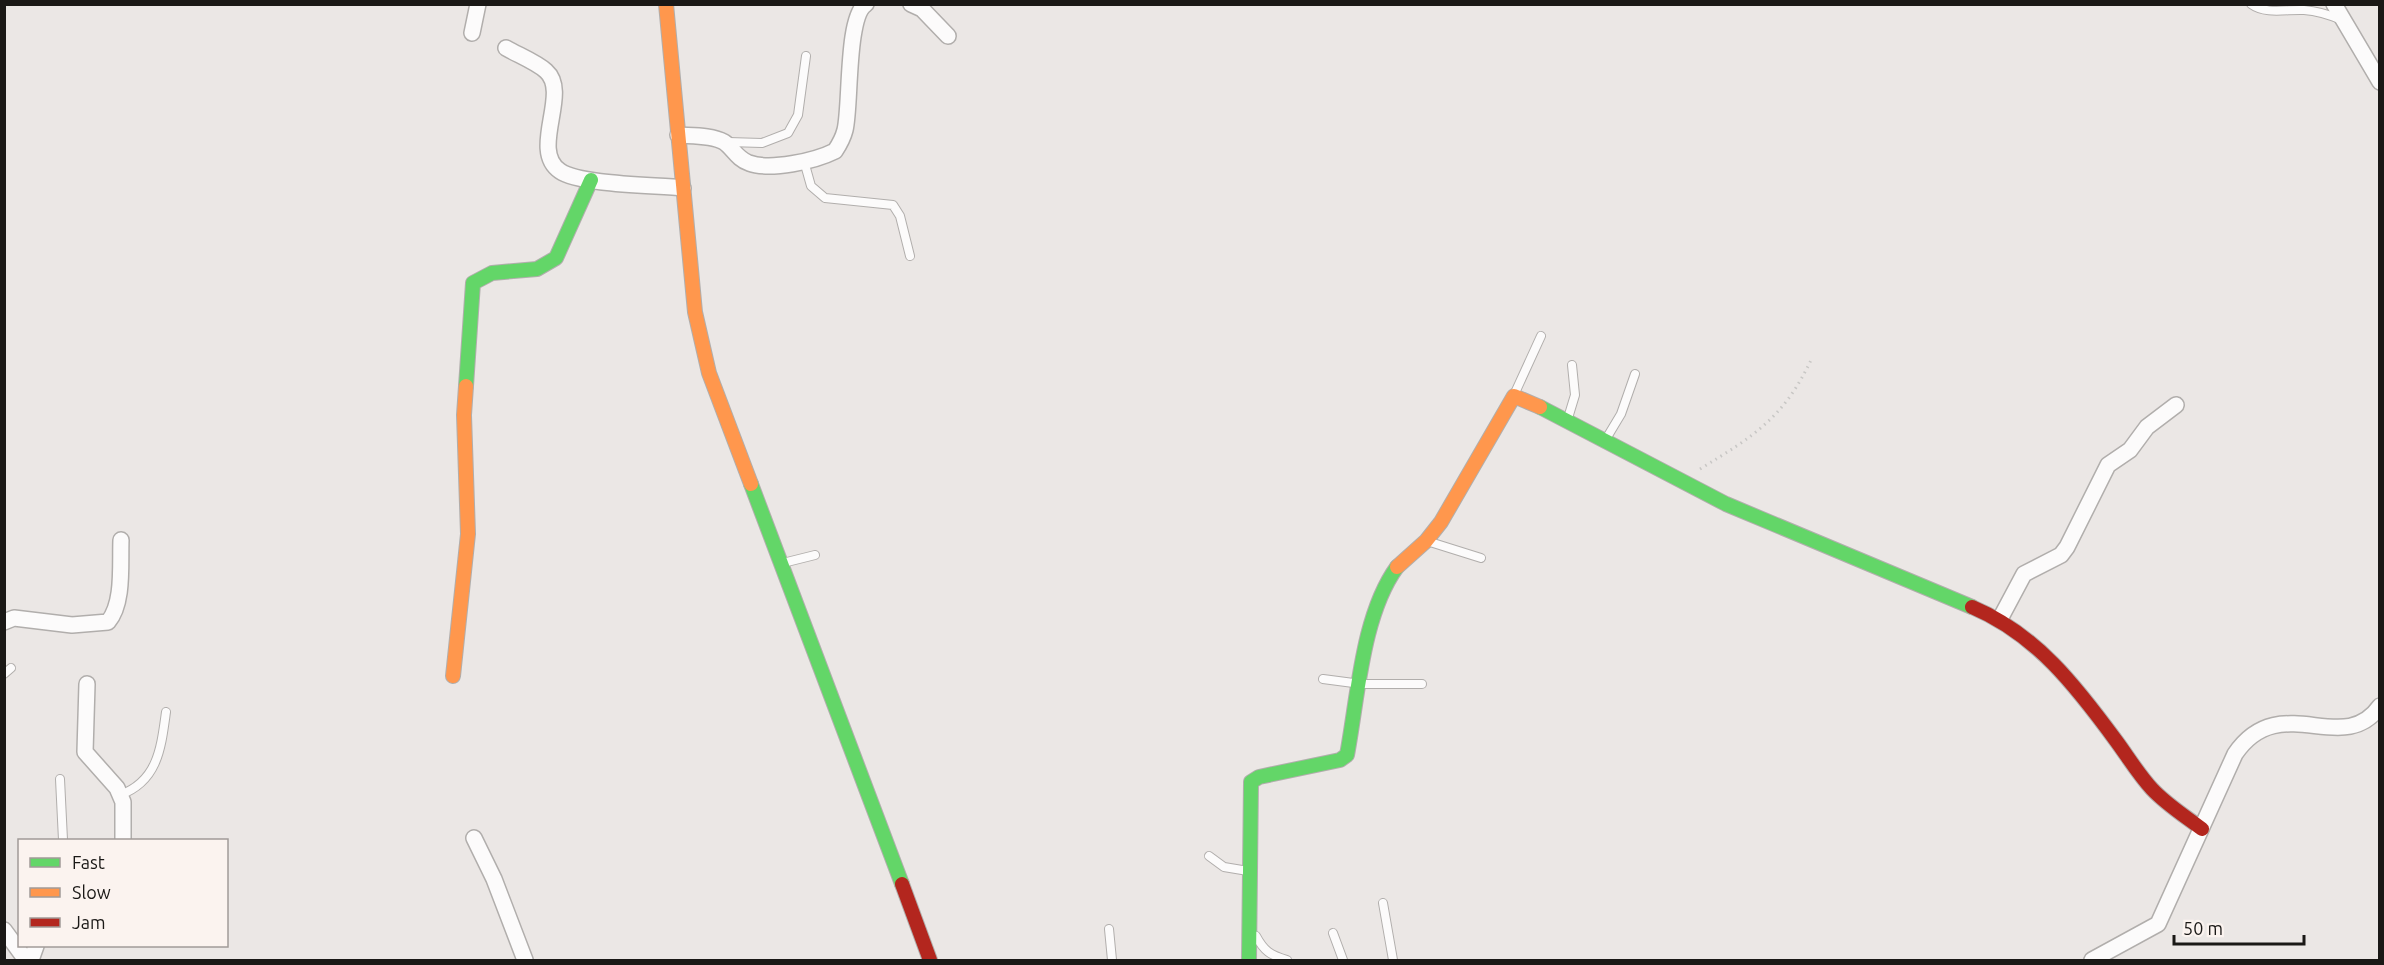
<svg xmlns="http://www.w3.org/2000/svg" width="2384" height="965" font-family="Ubuntu,sans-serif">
<rect width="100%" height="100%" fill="#ebe7e5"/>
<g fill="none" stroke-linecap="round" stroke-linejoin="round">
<g stroke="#b1aeac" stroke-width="10">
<g id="lane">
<path d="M 2251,4 C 2266,15 2287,9 2304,10 C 2317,11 2330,15 2342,20"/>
<path d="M 728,142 L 762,143 L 788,133 L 798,115 L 806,56"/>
<path d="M 804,161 L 811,186 L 825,198 L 893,205 L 900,216 L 910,256"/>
<path d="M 1514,395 L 1541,336"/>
<path d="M 1568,418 L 1575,395 L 1572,365"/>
<path d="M 1606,439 L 1621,414 L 1635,374"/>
<path d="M 1430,542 L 1481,558"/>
<path d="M 783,563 L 815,555"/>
<path d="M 4,674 L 11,668"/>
<path d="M 1323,679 L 1361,684 L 1422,684"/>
<path d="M 60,779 L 63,840"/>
<path d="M 120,795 C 158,781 161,748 166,712"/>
<path d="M 1209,856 L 1224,867 L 1248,871"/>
<path d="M 1383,903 L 1393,960"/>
<path d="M 1109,929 L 1112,960"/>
<path d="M 1333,933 L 1343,960"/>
<path d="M 1256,936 C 1264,951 1270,955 1287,960"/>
</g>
</g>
<g stroke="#b1aeac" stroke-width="18">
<g id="street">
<path d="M 911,4 L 922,9 L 948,36"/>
<path d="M 2334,4 L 2380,82"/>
<path d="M 472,33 L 478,4"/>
<path d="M 506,48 C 518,55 536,62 546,71 C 571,93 529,150 560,171 C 580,185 656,185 683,188"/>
<path d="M 678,135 C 692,136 712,135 724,142 C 733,148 737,159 749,163 C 770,171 815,161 835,151 C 839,145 843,138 845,130 C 851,107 846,16 866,4"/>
<path d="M 2000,619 L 2024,574 L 2061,555 L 2067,547 L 2108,465 L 2130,450 L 2147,427 L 2176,405"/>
<path d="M 4,622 L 14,618 L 72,625 L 108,622 C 124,603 120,565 121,540"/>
<path d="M 87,684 L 85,752 L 117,788 L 123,802 L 123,840"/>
<path d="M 474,838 L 494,879 L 525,960"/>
<path d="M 4,930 L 26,960"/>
<path d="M 31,960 L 36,946"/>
<path d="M 2092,960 L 2158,924 L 2235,754 C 2280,688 2343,759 2380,706"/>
</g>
</g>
<g stroke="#b1aeac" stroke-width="16">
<g id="fast">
<path d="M 466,386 L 473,283 L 492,273 L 537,269 L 556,258 L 591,180"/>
<path d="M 1540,407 L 1726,504 L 1972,607"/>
<path d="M 751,484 L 902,884"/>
<path d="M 1249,960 L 1251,782 L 1259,777 L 1340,760 L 1347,755 C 1358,697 1362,615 1397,567"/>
</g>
</g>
<g stroke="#b1aeac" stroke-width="16">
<g id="slow">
<path d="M 666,4 L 695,312 L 709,373 L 751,484"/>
<path d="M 1397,567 L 1426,541 L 1441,522 L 1514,396 L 1540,407"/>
<path d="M 453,676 L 468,534 L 464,415 L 466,386"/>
</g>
</g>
<g stroke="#b1aeac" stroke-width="16">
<g id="jam">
<path d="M 1972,607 C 2036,634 2076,686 2117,742 C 2128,757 2139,775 2152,789 C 2167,805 2185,816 2202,829"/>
<path d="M 902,884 L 930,960"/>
</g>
</g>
<path stroke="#c8c7c5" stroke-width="3" stroke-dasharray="1.5 4.5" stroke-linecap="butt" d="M 1700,469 C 1754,436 1784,418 1812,358"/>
<use href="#lane" stroke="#fcfbfb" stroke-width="8"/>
<use href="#street" stroke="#fcfbfb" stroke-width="15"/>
<use href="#fast" stroke="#63d668" stroke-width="14"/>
<use href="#slow" stroke="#ff974d" stroke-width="14"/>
<use href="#jam" stroke="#b3261e" stroke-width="14"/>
</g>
<rect width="2384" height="965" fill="none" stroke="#1a1816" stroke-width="12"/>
<rect x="18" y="839" width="210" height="108" fill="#fbf3ef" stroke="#a19b98" stroke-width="1.5"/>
<rect x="30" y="858" width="30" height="9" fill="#63d668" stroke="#a19b98" stroke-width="1.5"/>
<text x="72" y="869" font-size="18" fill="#1a1816">Fast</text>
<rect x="30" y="888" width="30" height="9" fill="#ff974d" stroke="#a19b98" stroke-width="1.5"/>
<text x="72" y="899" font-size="18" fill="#1a1816">Slow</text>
<rect x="30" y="918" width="30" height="9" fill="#b3261e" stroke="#a19b98" stroke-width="1.5"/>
<text x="72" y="929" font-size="18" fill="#1a1816">Jam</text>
<path d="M2174 935v9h130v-9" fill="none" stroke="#1a1816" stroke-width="3"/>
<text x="2183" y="935" font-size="18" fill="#1a1816" stroke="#fbf3ef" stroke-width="4.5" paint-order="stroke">50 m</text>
</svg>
